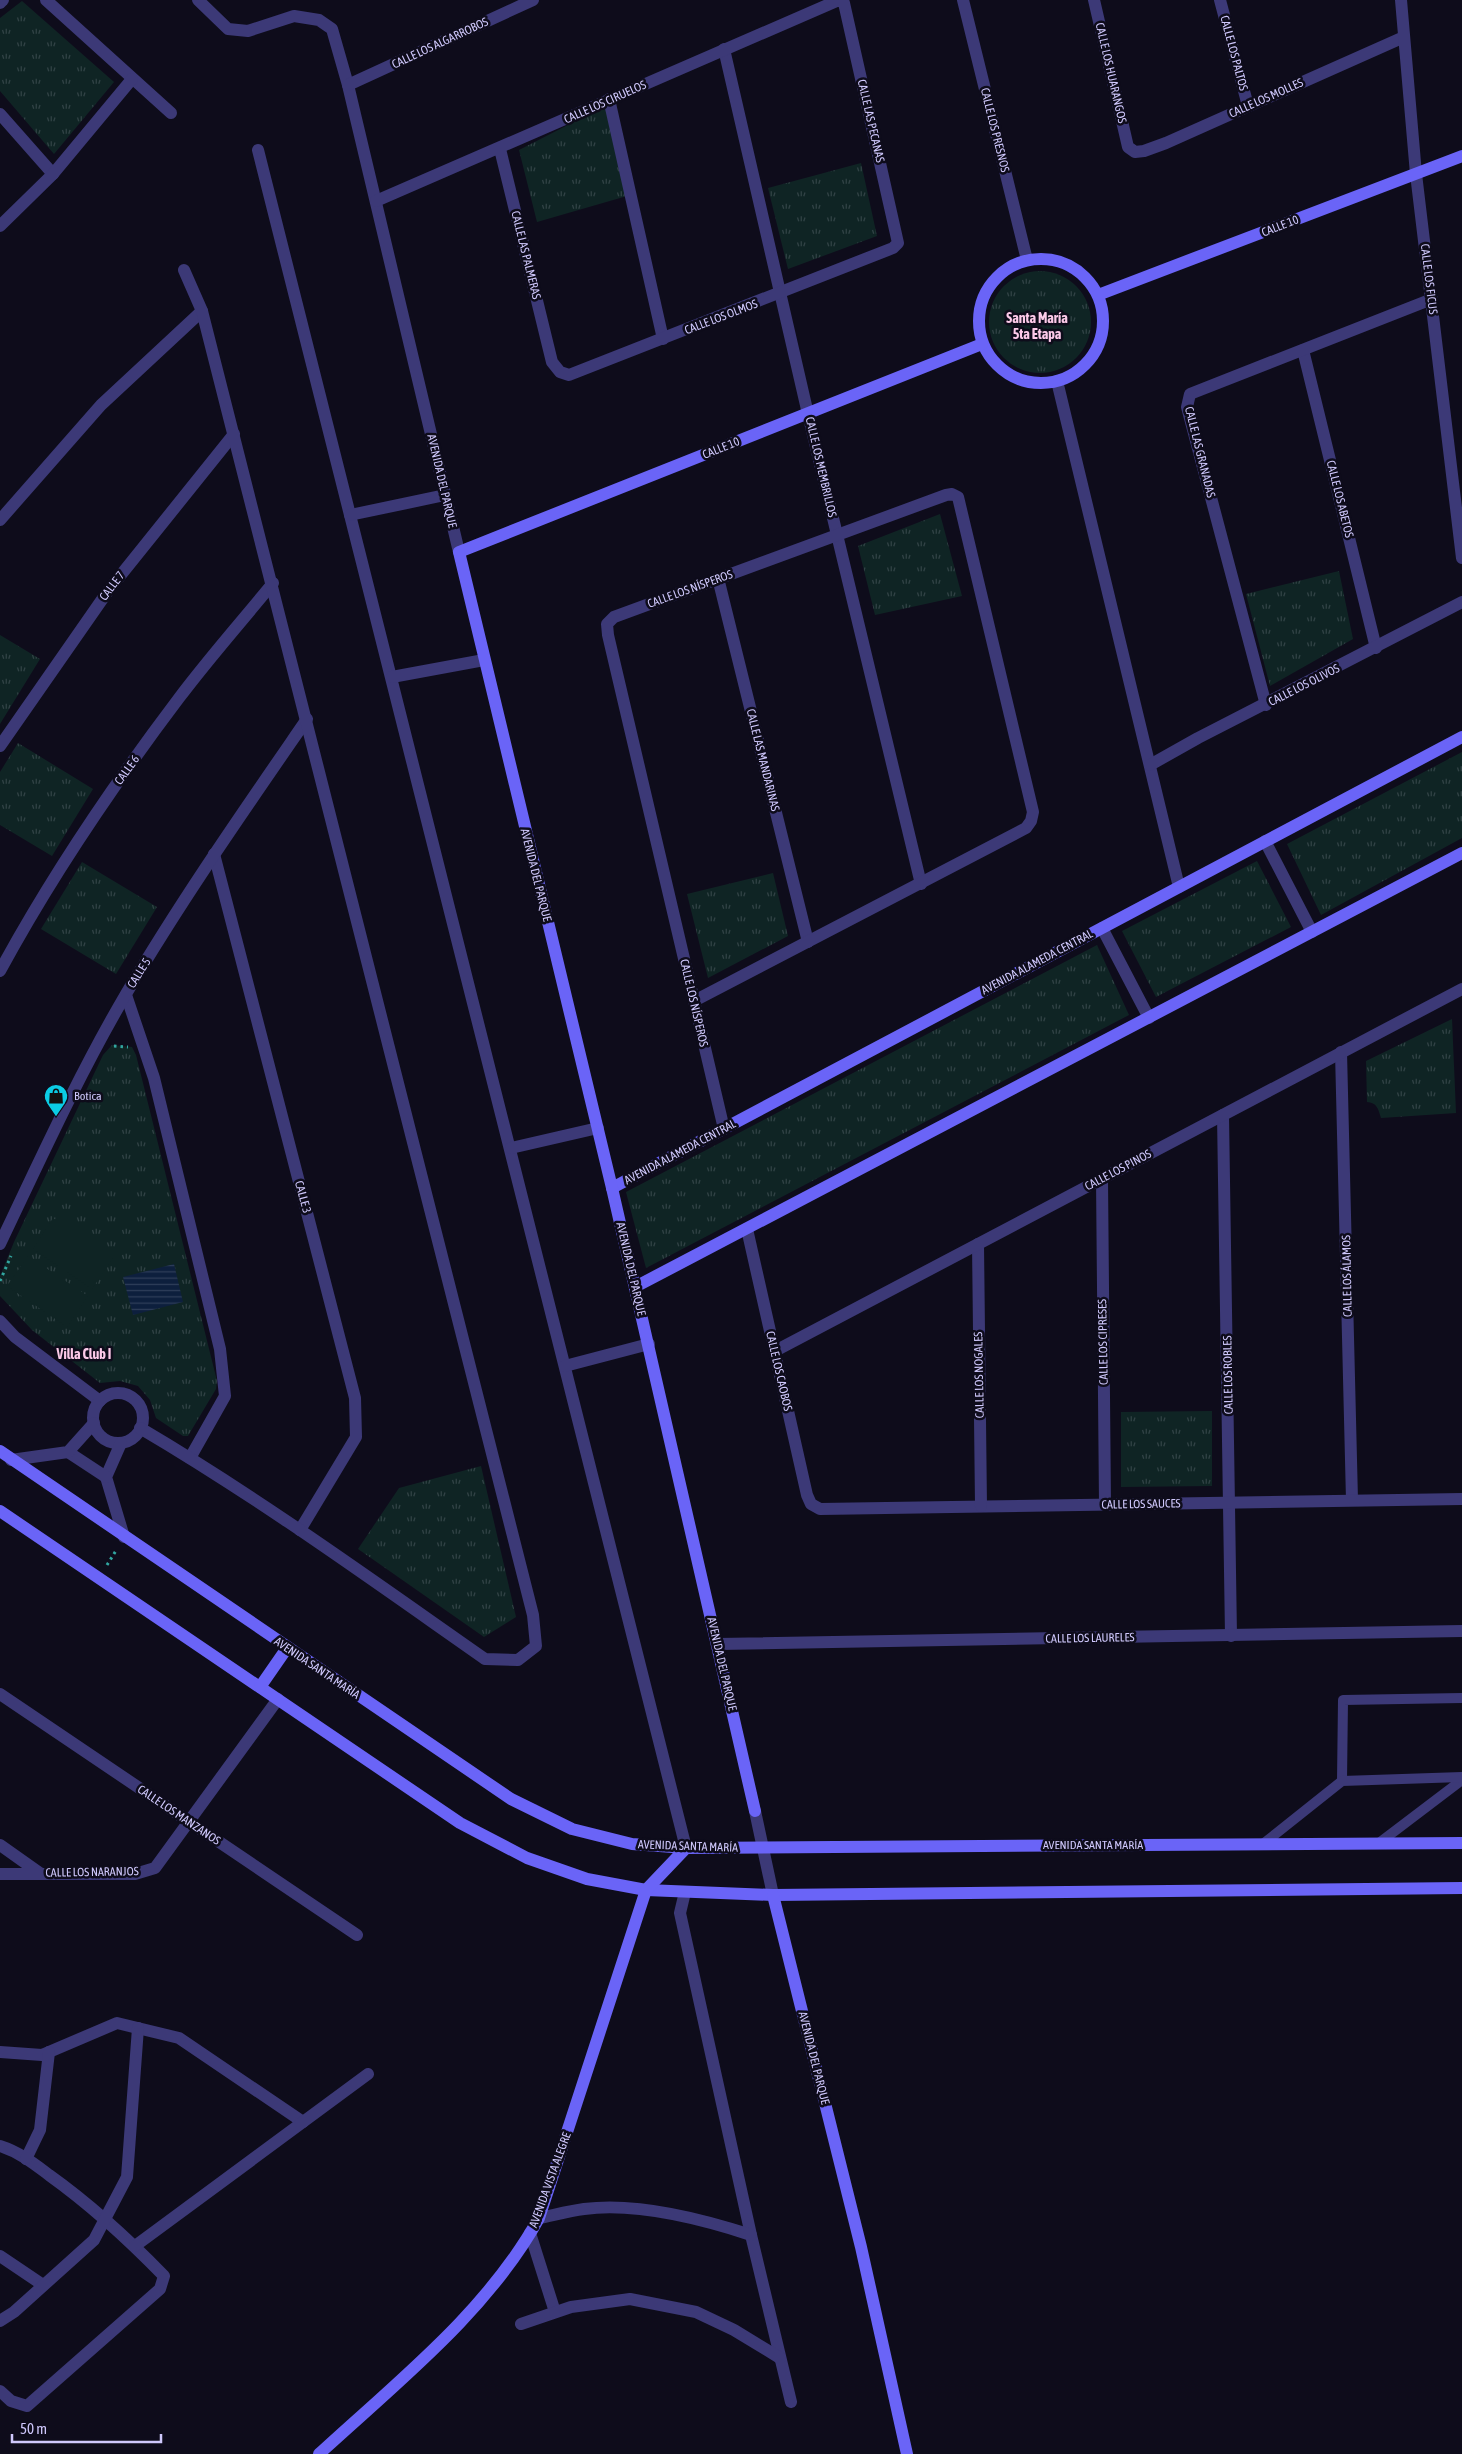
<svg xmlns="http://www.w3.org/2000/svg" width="1462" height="2454" font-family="'Asap Condensed',sans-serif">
<defs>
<pattern id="grass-tufts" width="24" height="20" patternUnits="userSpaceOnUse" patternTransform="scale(1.25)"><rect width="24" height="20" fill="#0f2424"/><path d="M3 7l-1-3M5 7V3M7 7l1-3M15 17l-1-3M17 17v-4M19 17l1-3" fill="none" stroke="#314245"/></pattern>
<pattern id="water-rules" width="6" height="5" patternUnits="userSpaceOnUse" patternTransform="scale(1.25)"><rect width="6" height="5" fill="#0d1f3d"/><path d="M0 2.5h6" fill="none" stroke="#2f3e5a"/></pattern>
</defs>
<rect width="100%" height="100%" fill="#0e0c1b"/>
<g fill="url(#grass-tufts)">
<path d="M 22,1 L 114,82 L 54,154 L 0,91 L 0,18 Z"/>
<path d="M 607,105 L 627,196 L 537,222 L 519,150 Z"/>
<path d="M 861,163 L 877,236 L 788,269 L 768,188 Z"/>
<circle cx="1040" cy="322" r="51"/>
<path d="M 940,514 L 962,596 L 875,615 L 858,546 Z"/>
<path d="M 1339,571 L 1353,639 L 1270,686 L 1246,594 Z"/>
<path d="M 0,635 L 40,659 L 0,724 Z"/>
<path d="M 18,743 L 93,789 L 52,856 L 0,825 L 0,772 Z"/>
<path d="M 1462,752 L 1462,838 L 1321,915 L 1287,844 Z"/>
<path d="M 1257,861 L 1291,927 L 1156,997 L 1122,931 Z"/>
<path d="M 82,862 L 157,907 L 116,974 L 41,929 Z"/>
<path d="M 773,873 L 788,936 L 708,978 L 687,894 Z"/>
<path d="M 1097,945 L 1129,1015 L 646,1268 L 626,1192 Z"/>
<path d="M 1452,1019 L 1456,1113 L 1381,1118 C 1378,1108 1377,1103 1367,1102 L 1366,1061 Z"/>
<path d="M 112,1045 L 132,1047 L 136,1055 L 217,1381 L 216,1389 L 188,1436 L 183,1436 L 156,1418 L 150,1400 L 138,1386 L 120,1381 L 100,1383 L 32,1330 L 0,1296 L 0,1276 L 14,1242 L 103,1055 Z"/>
<path d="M 1212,1411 L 1212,1486 L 1121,1487 L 1121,1412 Z"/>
<path d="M 481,1466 L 516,1617 L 484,1637 L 358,1549 L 399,1488 Z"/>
</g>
<g fill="#0f2424">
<path d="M 53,1218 L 113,1258 L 92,1289 L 33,1249 Z"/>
<path d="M 28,1256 L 88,1296 L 67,1327 L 7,1286 Z"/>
</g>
<path fill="url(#water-rules)" d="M 174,1264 L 183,1302 L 133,1315 L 123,1277 Z"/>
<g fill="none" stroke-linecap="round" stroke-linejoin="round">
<g stroke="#32a6a1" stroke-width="3" stroke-dasharray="2.5 4" stroke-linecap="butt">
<path d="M 114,1046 L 128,1047"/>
<path d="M 0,1281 L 11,1256"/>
<path d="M 107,1565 L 117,1549"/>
</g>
<g stroke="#3c3977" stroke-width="10">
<path d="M 1342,1781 L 1343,1700 L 1462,1698"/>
<path d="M 1379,1843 L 1462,1780"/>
<path d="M 1263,1844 L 1342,1781 L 1462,1777"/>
</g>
<g stroke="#3c3977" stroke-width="12">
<path d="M 46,0 L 171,113"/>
<path d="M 198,0 L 228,29 L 248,31 L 294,16 L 319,20 L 332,29 L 348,85 L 459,552"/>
<path d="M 963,0 L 1027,260"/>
<path d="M 1094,0 L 1128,147 L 1135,152 L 1144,151 L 1166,143 L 1404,37"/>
<path d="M 1220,0 L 1248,106"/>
<path d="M 1401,0 L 1416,174 L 1462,558"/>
<path d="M 0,3 L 3,0"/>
<path d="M 724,49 L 808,414 L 921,884"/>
<path d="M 348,85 L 533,0"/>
<path d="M 609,99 L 663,339"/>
<path d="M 0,114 L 53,174"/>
<path d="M 258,150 L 686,1848"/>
<path d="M 376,201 L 839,0 L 844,3 L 898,243 L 893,248 L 569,375 L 560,372 L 552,362 L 500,149"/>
<path d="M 0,226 L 53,174 L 132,79"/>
<path d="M 1303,350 L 1376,648"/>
<path d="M 1057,381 L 1179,887"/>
<path d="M 350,515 L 445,495"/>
<path d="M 0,520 L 101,405 L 202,311"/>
<path d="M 718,578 L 808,942"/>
<path d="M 392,677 L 484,660"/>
<path d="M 1266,705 L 1187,407 L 1190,394 L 1432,299"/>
<path d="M 0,746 L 108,591 L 234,434"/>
<path d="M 1150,765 L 1198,738 L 1462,602"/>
<path d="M 1265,841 L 1312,932"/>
<path d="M 214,854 L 355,1398 L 356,1437 L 300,1530"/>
<path d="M 1102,928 L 1149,1018"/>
<path d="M 0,971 C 52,875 114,784 179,698 C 209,658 242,621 273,583"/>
<path d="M 126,995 L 154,1078 L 220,1349 L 225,1396 L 190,1458"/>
<path d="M 694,1001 L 1026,828 L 1031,821 L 1033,812 L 958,497 L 952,494 L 946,495 L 614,617 L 607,624 L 608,635 L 724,1129"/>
<path d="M 1341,1052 L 1352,1500"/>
<path d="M 1223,1115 L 1231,1636"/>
<path d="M 511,1148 L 598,1128"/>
<path d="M 1102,1179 L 1105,1504"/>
<path d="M 747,1229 L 807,1495 L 811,1504 L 820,1509 L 1462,1499"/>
<path d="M 0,1244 C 40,1160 79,1074 126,994 C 182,899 245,809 307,719"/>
<path d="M 978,1244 L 981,1506"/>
<path d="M 0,1321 L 15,1337 L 100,1401"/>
<path d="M 775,1351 L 1462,989"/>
<path d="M 565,1366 L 649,1344"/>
<circle cx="118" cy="1418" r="25"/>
<path d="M 140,1428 C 259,1498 372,1580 485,1659 L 518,1660 L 536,1646 L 533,1615 L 202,311 L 184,270"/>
<path d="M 121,1443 L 106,1477 L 124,1537"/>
<path d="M 68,1452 L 106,1477"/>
<path d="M 11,1460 L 68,1452 L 94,1423"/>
<path d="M 718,1644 L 1462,1631"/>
<path d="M 0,1694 L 357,1935"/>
<path d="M 755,1811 L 773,1895"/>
<path d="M 0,1845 L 41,1874"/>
<path d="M 0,1874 L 135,1874 L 155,1868 L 278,1699"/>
<path d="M 685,1892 L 680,1913 L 751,2235 L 791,2402"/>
<path d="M 0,2052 L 42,2055 L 117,2023 L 179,2038 L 303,2122"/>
<path d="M 0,2146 C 19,2152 33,2163 49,2175 C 91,2205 128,2239 164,2276 L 160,2289 L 27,2406 L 11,2401 L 0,2391"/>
<path d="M 26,2159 L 40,2130 L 49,2052"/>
<path d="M 539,2218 C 554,2215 569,2211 584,2209 C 636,2202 702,2219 751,2235"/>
<path d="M 530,2233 L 555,2312"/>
<path d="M 135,2246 L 368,2074"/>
<path d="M 0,2256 L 43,2285"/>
<path d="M 0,2321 L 14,2312 L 94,2240 L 127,2177 L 138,2028"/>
<path d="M 521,2324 L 571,2307 L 630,2299 L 696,2312 L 734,2330 L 780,2358"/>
</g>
<g stroke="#6a64f7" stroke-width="12">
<circle cx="1041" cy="321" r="62"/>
<path d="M 1098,295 L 1462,156"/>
<path d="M 612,1188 L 1462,737"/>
<path d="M 635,1287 L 1462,853"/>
<path d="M 0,1451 L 511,1799 L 572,1829 L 632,1844 L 686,1848 L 1462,1843"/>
<path d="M 0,1511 L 460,1823 L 527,1858 L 587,1879 L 646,1890 L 773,1895 L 1462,1888"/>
<path d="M 260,1687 L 287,1648"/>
<path d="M 755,1811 L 612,1188 L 459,552 L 982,344"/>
<path d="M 773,1895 L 861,2247 L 907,2454"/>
<path d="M 319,2454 C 397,2382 487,2312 539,2218 L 646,1890 L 686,1848"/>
</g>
</g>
<defs>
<g id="shop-pin" transform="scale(1.25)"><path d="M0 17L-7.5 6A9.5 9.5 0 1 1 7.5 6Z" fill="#0bcce5" stroke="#0e0c1b"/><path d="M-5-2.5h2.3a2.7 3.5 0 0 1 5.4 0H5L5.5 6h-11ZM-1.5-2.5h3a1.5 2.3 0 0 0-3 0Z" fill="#111"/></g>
</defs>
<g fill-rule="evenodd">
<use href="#shop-pin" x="56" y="1096"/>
</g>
<g text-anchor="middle" stroke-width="5" stroke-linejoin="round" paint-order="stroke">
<g font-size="12" fill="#cfc8fc" stroke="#0e0c1b">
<text transform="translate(440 43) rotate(-25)" y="4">CALLE LOS ALGARROBOS</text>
<text transform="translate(1234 53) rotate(75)" y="4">CALLE LOS PALTOS</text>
<text transform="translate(1111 73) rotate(77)" y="4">CALLE LOS HUARANGOS</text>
<text transform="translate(1266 98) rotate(-24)" y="4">CALLE LOS MOLLES</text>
<text transform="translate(605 102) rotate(-24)" y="4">CALLE LOS CIRUELOS</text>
<text transform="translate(871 121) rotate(77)" y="4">CALLE LAS PECANAS</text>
<text transform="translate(995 130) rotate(76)" y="4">CALLE LOS PRESNOS</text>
<text transform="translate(1280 226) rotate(-21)" y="4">CALLE 10</text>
<text transform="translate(526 255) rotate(76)" y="4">CALLE LAS PALMERAS</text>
<text transform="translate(1429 279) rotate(83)" y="4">CALLE LOS FICUS</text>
<text transform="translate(721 317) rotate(-21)" y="4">CALLE LOS OLMOS</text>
<text transform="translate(721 448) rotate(-22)" y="4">CALLE 10</text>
<text transform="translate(1200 452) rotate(76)" y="4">CALLE LAS GRANADAS</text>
<text transform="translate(821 467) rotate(77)" y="4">CALLE LOS MEMBRILLOS</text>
<text transform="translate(442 481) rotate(77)" y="4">AVENIDA DEL PARQUE</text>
<text transform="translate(1340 499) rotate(76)" y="4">CALLE LOS ABETOS</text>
<text transform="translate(112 586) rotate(-53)" y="4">CALLE 7</text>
<text transform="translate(690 589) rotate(-20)" y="4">CALLE LOS NÍSPEROS</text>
<text transform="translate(1304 685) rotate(-27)" y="4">CALLE LOS OLIVOS</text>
<text transform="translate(763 760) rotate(76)" y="4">CALLE LAS MANDARINAS</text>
<text transform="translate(127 770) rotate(-54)" y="4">CALLE 6</text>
<text transform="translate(536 875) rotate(76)" y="4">AVENIDA DEL PARQUE</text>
<text transform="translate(1037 962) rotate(-28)" y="4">AVENIDA ALAMEDA CENTRAL</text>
<text transform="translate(139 973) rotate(-58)" y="4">CALLE 5</text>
<text transform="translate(694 1003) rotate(77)" y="4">CALLE LOS NÍSPEROS</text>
<text transform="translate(680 1152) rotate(-28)" y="4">AVENIDA ALAMEDA CENTRAL</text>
<text transform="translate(1118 1170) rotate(-28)" y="4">CALLE LOS PINOS</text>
<text transform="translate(303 1197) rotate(75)" y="4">CALLE 3</text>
<text transform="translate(631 1269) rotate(77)" y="4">AVENIDA DEL PARQUE</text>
<text transform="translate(1347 1276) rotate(-91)" y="4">CALLE LOS ÁLAMOS</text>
<text transform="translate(1103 1342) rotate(-91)" y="4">CALLE LOS CIPRESES</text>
<text transform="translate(779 1371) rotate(77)" y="4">CALLE LOS CAOBOS</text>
<text transform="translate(979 1375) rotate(-91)" y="4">CALLE LOS NOGALES</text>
<text transform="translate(1228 1375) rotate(-91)" y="4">CALLE LOS ROBLES</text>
<text transform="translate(1141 1504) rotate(-1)" y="4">CALLE LOS SAUCES</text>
<text transform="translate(1090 1638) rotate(-1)" y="4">CALLE LOS LAURELES</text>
<text transform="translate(722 1664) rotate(77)" y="4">AVENIDA DEL PARQUE</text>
<text transform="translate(317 1668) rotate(34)" y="4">AVENIDA SANTA MARÍA</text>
<text transform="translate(179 1815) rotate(34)" y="4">CALLE LOS MANZANOS</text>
<text x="1093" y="1849">AVENIDA SANTA MARÍA</text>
<text transform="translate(688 1846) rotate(2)" y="4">AVENIDA SANTA MARÍA</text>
<text transform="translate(92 1872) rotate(-1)" y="4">CALLE LOS NARANJOS</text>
<text transform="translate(814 2058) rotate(76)" y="4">AVENIDA DEL PARQUE</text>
<text transform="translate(550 2180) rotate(-70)" y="4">AVENIDA VISTA ALEGRE</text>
</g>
<g font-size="12" fill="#cfc8fc" stroke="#0e0c1b" text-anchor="start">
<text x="74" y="1100">Botica</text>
</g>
<g font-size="14" font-weight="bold" fill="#fccae9" stroke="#0e0c1b">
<text x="1037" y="323">Santa María<tspan x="1037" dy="16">5ta Etapa</tspan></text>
<text x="84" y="1359">Villa Club I</text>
</g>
</g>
<path d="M12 2434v8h149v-8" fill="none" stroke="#cfc8fc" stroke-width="2.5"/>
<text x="20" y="2434" font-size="15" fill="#cfc8fc" stroke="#0e0c1b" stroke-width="4" paint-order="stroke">50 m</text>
</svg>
